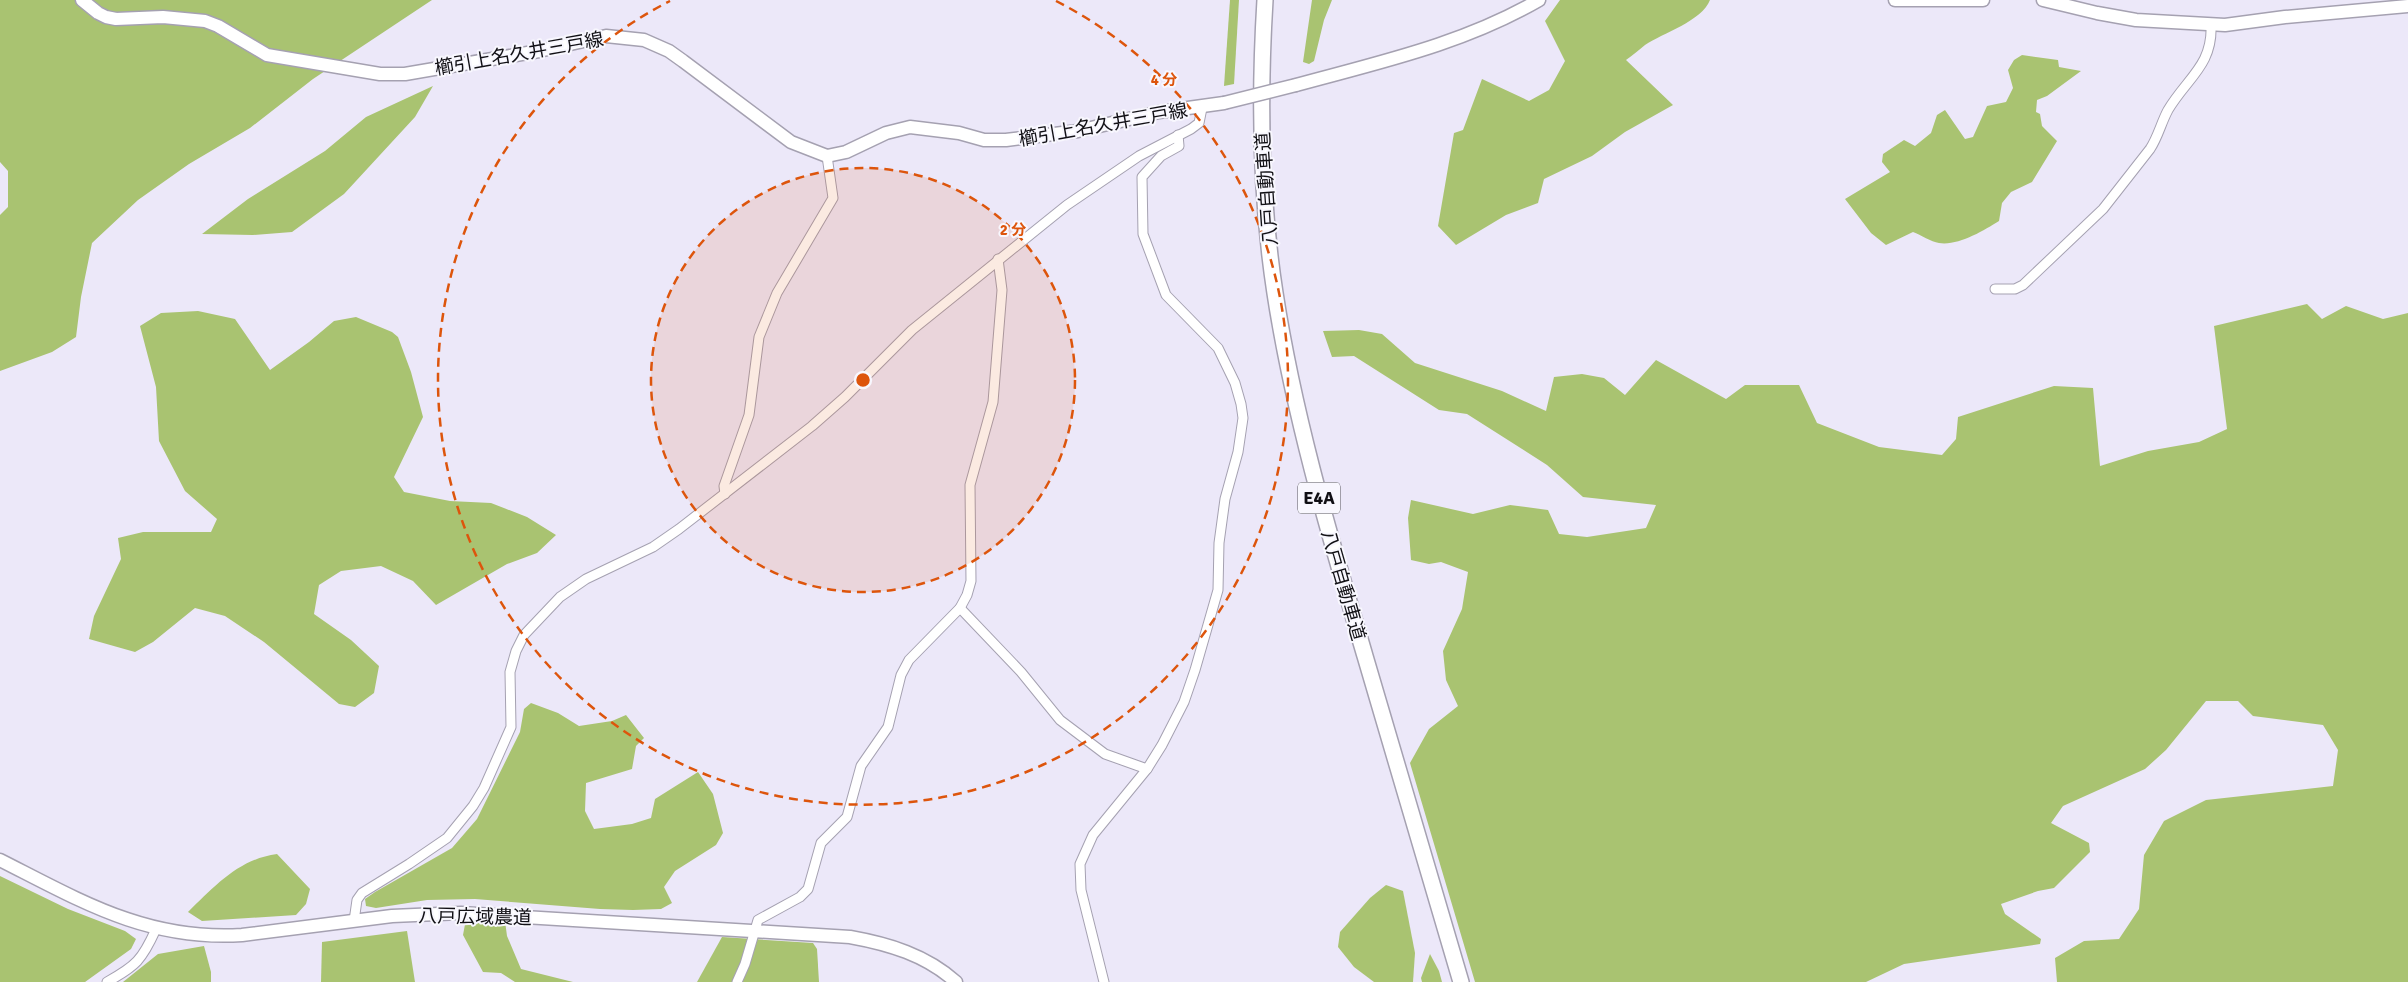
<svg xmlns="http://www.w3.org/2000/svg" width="2408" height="982" font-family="Signika,'Noto Sans JP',sans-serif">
<rect width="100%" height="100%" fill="#ece8f9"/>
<g fill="#a9c371">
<path d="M 0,0 L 432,0 L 313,79 L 250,128 L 189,164 L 138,200 L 92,243 L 81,297 L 76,337 L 52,352 L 0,371 L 0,215 L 8,207 L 8,171 L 0,162 Z"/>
<path d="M 1230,0 L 1239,0 L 1234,84 L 1224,86 Z"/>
<path d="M 1312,0 L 1332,0 L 1324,20 L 1314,61 L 1309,64 L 1303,62 Z"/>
<path d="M 1560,0 L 1710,0 C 1702,21 1663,33 1645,45 C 1639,50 1633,55 1626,60 L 1673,105 L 1625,132 L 1592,156 L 1544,179 L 1538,203 L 1506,215 L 1456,245 L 1438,226 L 1454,133 L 1463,130 L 1482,79 L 1529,101 L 1549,90 L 1565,61 L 1545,21 Z"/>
<path d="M 2022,55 L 2058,60 L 2059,67 L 2081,71 L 2047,96 L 2037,100 L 2036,112 L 2040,114 L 2042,126 L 2057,141 L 2032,182 L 2011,192 L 2002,203 L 1999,221 C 1983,231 1958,246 1939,243 C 1931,242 1921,235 1913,232 L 1886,245 L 1871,233 L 1845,199 L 1890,172 L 1882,162 L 1883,154 L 1904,140 L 1915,146 L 1931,133 L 1937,115 L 1945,110 L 1965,139 L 1973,137 L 1987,106 L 2006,102 L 2013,88 L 2008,70 L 2014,60 Z"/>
<path d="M 433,86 L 415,117 L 344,194 L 292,232 L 253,235 L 202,234 L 248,199 L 325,151 L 366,117 Z"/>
<path d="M 2307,304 L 2322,319 L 2346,306 L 2383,319 L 2408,313 L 2408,982 L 2057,982 L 2055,958 L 2084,941 L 2119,939 L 2139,909 L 2144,855 L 2164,821 L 2206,800 L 2333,786 L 2338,750 L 2323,725 L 2253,716 L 2238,701 L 2206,701 L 2166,750 L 2145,769 L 2063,806 L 2051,823 L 2089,843 L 2090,852 L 2054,888 L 2038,891 L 2001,904 L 2005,914 L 2041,939 L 2040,944 L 1904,964 L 1866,982 L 1475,982 L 1410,763 L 1429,729 L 1458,706 L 1446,680 L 1443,651 L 1462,609 L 1468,572 L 1441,562 L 1429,564 L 1411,560 L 1408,518 L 1411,500 L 1473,514 L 1510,505 L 1548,510 L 1559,534 L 1587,537 L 1646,528 L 1656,505 L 1583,497 L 1547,465 L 1467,414 L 1439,410 L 1354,356 L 1332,357 L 1323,331 L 1359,330 L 1382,334 L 1415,363 L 1502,391 L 1546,411 L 1554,377 L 1582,374 L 1604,378 L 1625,395 L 1656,360 L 1726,399 L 1745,385 L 1799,385 L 1817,423 L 1879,447 L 1942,455 L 1956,439 L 1958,417 L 2054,386 L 2093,388 L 2100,466 L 2148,451 L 2199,442 L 2227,429 L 2214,326 Z"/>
<path d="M 198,311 L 235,319 L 270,370 L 309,342 L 334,321 L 356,317 L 392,332 L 398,337 L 411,372 L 423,417 L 394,477 L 404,492 L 450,501 L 491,503 L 527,517 L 556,535 L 537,553 L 507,564 L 436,605 L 413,581 L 381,566 L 341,571 L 319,585 L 314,614 L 351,640 L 379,666 L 374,693 L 355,707 L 339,704 L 264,642 L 225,616 L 195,608 L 153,642 L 135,652 L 89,639 L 94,616 L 121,559 L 118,538 L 143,532 L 211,532 L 217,519 L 185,491 L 159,441 L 156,387 L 140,326 L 161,313 Z"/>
<path d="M 531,703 L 558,713 L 579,726 L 612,721 L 626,715 L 644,738 L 636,746 L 632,769 L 586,783 L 585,811 L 594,829 L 632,824 L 651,818 L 655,799 L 698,772 L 713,794 L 723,833 L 716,845 L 675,871 L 664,887 L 672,903 L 661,909 L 633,910 L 600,909 L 475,899 L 427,900 L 376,908 L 366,906 L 365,899 L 375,892 L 452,848 L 477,819 L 520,732 L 524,709 Z"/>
<path d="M 277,854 L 310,889 L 306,904 L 296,915 L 202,921 L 188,912 C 215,886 239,859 277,854 Z"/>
<path d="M 0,876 L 68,909 L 125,931 L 136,939 L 131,949 L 85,982 L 0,982 Z"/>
<path d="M 1386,885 L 1403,891 L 1415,953 L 1413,982 L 1374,982 L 1354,967 L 1338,947 L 1340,932 L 1370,898 Z"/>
<path d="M 466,919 L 505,921 L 507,936 L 521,969 L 573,982 L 515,982 L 501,973 L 483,972 L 463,935 Z"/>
<path d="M 407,931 L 415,982 L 321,982 L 322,942 Z"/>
<path d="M 722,937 L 813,943 L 817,949 L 819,982 L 697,982 Z"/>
<path d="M 204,946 L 211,972 L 211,982 L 123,982 L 158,954 Z"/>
<path d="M 1430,954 L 1439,971 L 1442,982 L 1422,982 L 1421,978 Z"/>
</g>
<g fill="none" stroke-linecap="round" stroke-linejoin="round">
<g stroke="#a5a1b1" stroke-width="11">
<g id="street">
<path d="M 1995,289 L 2015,289 L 2023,285 L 2103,209 L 2150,149 C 2158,137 2161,123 2168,110 C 2187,78 2213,65 2211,25"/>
<path d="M 725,494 L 724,486 L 749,415 L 759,337 L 777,293 L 833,198 L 827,156"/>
<path d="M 960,608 L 1021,672 L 1060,720 L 1105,754 L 1147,769"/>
<path d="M 354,921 L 357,900 L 362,893 L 409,864 L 447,838 L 473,806 L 484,788 L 511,727 L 510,672 L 516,651 L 524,635 L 560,597 L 586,579 L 653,547 L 679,529 L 812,426 L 845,397 L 912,330 L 1067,205 L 1139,156 L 1191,129 L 1199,123 L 1202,108"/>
<path d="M 107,982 C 136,966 142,960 156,929"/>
<path d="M 737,982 L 745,964 L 758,920 L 800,897 L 808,889 L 821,843 L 847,817 L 861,766 L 888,727 L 901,675 L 909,660 L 960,608 L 967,595 L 971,581 L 970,485 L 993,402 L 1002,290 L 998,259"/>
<path d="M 1104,982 L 1081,890 L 1080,864 L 1093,835 L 1147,769 L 1162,745 L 1184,702 L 1195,670 L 1218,590 L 1219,543 L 1225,499 L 1238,452 L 1243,418 L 1241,404 L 1235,383 L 1218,348 L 1166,295 L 1143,234 L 1142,177 L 1161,156 L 1179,146 L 1178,135"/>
</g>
</g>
<g stroke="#a5a1b1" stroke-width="15">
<g id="secondary">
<path d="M 82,0 L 98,13 L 106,17 L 116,19 L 163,17 L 205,21 L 218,26 L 267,55 L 380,74 L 405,74 L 539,51 L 606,36 L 644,40 L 669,51 L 683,61 L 791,142 L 827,156 L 846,152 L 886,133 L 910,127 L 959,133 L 984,140 L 1006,140 L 1078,131 L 1159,112 L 1224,103"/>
<path d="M 1895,0 L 1983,0"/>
<path d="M 2043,0 L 2097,13 L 2136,20 L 2225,25 L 2285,17 L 2408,6"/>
<path d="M 1296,85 C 1380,62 1463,44 1539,0"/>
<path d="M 0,860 C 81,901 147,941 242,935 L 392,916 L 461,913 L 850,937 C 889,944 926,955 956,982"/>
</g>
</g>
<g stroke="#a5a1b1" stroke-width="18">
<path id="highway" d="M 1265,0 C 1259,98 1260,196 1275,293 C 1294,417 1330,537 1365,656 C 1397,765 1429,874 1461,982"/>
</g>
<use href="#street" stroke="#fff" stroke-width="9"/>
<use href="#secondary" stroke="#fff" stroke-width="12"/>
<use href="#highway" stroke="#fff" stroke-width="15"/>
<g stroke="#a5a1b1" stroke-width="15" stroke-linecap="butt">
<path id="secondary-bridge" d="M 1224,103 L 1296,85"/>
</g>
<use href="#secondary-bridge" stroke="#fff" stroke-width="12"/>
</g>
<circle cx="863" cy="380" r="212" fill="#dd550c" fill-opacity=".12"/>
<g fill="none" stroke="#dd550c" stroke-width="2.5" stroke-dasharray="9 6">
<circle cx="863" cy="380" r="212"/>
<path d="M1056 1A425 425 0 1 1 670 1"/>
</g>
<g text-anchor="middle" stroke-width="4" stroke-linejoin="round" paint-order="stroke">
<rect fill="#f8f7fe" stroke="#56555b" stroke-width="1" x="1298" y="482.5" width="42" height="31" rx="4"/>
<g font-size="18" font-weight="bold" fill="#111015">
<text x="1319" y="504">E4A</text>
</g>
<g font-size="19" fill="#111015" stroke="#f8f7fe">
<text transform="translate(519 53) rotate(-10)" y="7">櫛引上名久井三戸線</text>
<text transform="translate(1103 124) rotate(-10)" y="7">櫛引上名久井三戸線</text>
<text transform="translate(1266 189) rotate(-94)" y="7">八戸自動車道</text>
<text transform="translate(1344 585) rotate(74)" y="7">八戸自動車道</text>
<text transform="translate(475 916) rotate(1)" y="7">八戸広域農道</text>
</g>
</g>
<circle cx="863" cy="380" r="8" fill="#dd550c" stroke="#f8f7fe" stroke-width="2.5"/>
<g font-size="15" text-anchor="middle" font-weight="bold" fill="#dd550c" stroke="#f8f7fe" stroke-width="4" stroke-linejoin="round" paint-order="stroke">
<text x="1164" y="85">4 分</text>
<text x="1013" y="235">2 分</text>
</g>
</svg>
